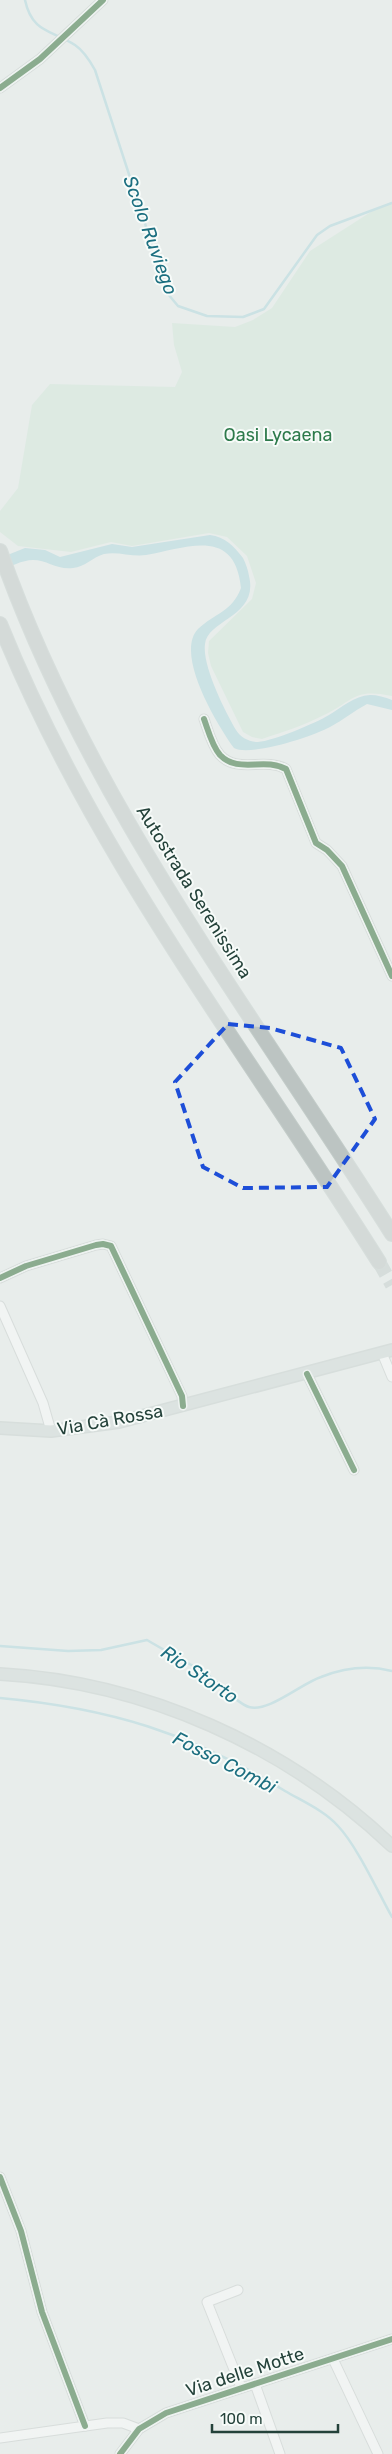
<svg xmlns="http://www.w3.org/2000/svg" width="392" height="2454" font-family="Rubik,sans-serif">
<rect width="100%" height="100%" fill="#e8edeb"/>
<path fill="#d1e6d8" d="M 392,202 L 392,696 C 353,688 355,700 324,715 C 305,725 283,732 262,739 L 252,737 L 243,732 L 211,666 L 208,653 L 209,641 L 252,599 L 256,583 L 247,556 L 227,537 L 209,533 L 132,546 L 111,542 L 71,552 L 18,546 L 0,532 L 0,511 L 18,488 L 32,405 L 50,384 L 175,387 L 182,372 L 174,345 L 172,323 L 235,327 L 253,320 L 272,308 L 310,251 L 377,208 Z"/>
<path fill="#a9d4db" d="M 210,535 C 225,537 234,546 243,558 C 246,564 248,570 249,576 C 259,617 208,619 205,644 C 202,666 225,711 236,730 C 240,737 249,742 258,742 C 273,741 316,723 329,715 C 342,707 354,696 370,695 C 377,695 385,697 392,700 L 392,710 L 367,704 C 354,711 343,720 330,727 C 314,736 250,757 234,748 C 218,726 174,654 198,629 C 215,613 232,612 241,588 C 235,526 186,548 146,555 C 132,557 117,551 104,554 C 93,557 85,567 73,568 C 57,570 47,560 33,560 C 22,560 10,567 0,570 L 0,558 L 25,548 L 45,550 L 60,557 L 112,544 L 132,547 Z"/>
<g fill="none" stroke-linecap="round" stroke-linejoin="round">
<g stroke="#a9d4db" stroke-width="2.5">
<path d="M 25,0 C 32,33 52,30 75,45 C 84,51 90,61 95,70 L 168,294 L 178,306 L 207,316 L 243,317 L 264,309 L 317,235 L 330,226 L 392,203"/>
<path d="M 0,1646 L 68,1651 L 101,1650 L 147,1640 C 167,1652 187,1662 207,1674 C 219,1683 236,1703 249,1707 C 268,1713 302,1683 321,1677 C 344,1668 368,1665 392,1671"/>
<path d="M 0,1698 C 109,1708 191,1733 285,1791 C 302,1801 325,1811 338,1826 C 357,1846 378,1892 392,1917"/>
</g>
<path stroke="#c1cbc8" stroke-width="14" stroke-dasharray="14 7" stroke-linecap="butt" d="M 379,1262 L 392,1285"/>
<g stroke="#c5cac8" stroke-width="11">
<g id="minor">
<path d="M 0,88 L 40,59 L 103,0"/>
<path d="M 204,719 C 208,730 212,746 220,755 C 238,774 264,757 286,769 L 316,843 L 327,850 L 342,866 L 392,976"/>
<path d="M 0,1278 L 26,1266 L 96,1245 L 103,1244 L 111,1246 L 182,1396 L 183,1406"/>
<path d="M 0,1306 L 43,1403 L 51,1431"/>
<path d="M 382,1353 L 392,1377"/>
<path d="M 307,1374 L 354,1470"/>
<path d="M 0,2177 L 21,2231 L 42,2312 L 85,2426"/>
<path d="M 238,2290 L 207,2302 L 241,2387"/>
<path d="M 333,2359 L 378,2454"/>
<path d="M 255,2384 L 280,2454"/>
<path d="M 0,2438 L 107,2423 L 123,2423 L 139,2429"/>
<path d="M 120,2454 L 139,2429 L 166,2413 L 392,2339"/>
</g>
</g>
<g stroke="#c3ccc9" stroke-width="14">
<g id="major">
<path d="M 0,1428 L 51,1431 L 119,1422 L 392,1350"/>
<path d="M 0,1674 C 145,1682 287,1746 392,1846"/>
</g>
</g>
<g stroke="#c3ccc9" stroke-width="16">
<g id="highway">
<path d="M 0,551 C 88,801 252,1012 392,1234"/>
<path d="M 0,624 C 93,855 248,1053 379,1262"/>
</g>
</g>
<use href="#minor" stroke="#fcfcfc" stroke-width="9"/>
<use href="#major" stroke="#cfd7d5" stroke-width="11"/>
<use href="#highway" stroke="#bcc4c2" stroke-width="14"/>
<g stroke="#f7fbf9" stroke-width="9">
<g id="cycleway">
<path d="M 0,88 L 40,59 L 103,0"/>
<path d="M 204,719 C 208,730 212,746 220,755 C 238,774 264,757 286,769 L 316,843 L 327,850 L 342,866 L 392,976"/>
<path d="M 0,1278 L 26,1266 L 96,1245 L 103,1244 L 111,1246 L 182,1396 L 183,1406"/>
<path d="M 307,1374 L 354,1470"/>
<path d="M 0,2177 L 21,2231 L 42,2312 L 85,2426"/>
<path d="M 120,2454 L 139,2429 L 166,2413 L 392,2339"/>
</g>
</g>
<use href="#cycleway" stroke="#1b5e20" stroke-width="6"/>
</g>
<path d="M0 0H392V2454H0ZM 228,1024 L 270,1028 L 341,1048 L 375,1119 L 327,1187 L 243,1188 L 203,1167 L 175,1082 Z" fill="#e8edeb" fill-opacity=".55" fill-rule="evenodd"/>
<path fill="none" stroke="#1d4ed8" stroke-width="4" stroke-dasharray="10 6" stroke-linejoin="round" d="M 228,1024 L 270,1028 L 341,1048 L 375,1119 L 327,1187 L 243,1188 L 203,1167 L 175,1082 Z"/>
<g text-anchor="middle" stroke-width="4" stroke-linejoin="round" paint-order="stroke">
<g font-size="18" fill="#2d7a4b" stroke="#f7fbf9">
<text x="278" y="441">Oasi Lycaena</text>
</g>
<g font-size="18" fill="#24423a" stroke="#f7fbf9">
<text transform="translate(194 892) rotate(58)" y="6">Autostrada Serenissima</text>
<text transform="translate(110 1420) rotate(-10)" y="6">Via Cà Rossa</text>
<text transform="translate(245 2372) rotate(-18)" y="6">Via delle Motte</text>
</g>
<g font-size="19" font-style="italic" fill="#1c6f80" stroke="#f7fbf9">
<text transform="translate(151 235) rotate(70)" y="7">Scolo Ruviego</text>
<text transform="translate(200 1674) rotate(34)" y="7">Rio Storto</text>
<text transform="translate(225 1762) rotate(27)" y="7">Fosso Combi</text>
</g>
</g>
<path d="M212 2424v8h126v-8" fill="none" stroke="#24423a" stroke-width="2.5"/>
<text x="220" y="2424" font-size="15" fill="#24423a" stroke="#f7fbf9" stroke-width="4" paint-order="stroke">100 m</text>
</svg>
